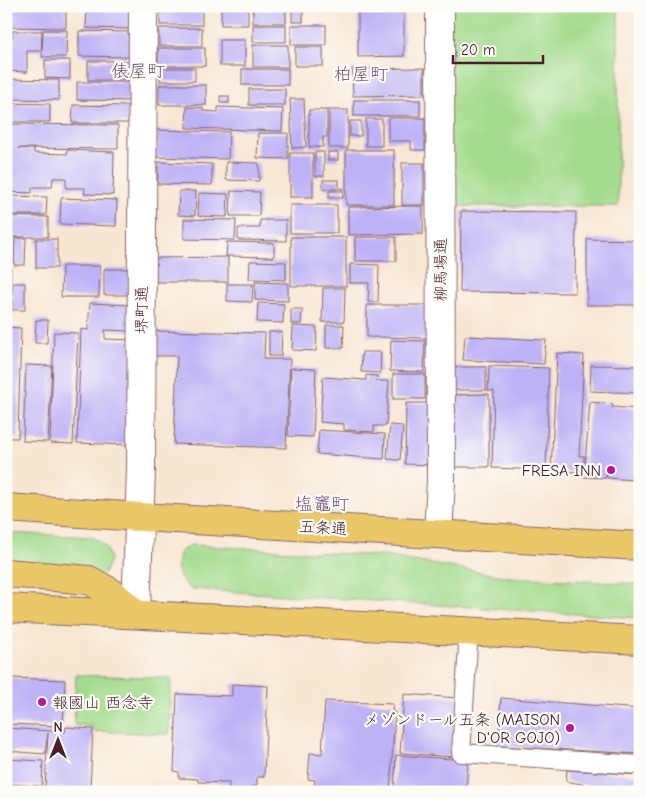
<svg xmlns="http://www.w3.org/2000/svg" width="646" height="798" font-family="'Comic Neue','Klee One',sans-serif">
<rect width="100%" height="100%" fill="#fdfcf7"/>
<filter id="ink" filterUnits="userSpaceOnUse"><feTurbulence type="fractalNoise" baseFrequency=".02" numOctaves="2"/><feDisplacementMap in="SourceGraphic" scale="10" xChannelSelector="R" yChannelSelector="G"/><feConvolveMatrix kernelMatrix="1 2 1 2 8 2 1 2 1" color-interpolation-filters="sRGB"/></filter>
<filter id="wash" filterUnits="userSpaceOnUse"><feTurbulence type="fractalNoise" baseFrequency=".0096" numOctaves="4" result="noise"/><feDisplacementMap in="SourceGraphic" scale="20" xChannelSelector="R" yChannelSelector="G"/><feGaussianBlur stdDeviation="1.12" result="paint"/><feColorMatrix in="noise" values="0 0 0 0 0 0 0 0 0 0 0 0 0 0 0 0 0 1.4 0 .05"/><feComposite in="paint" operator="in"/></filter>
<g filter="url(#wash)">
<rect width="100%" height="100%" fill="#f7e6d2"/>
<g fill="#a4dc8e" stroke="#777e5c">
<rect x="448" y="6" width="170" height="200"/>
<path d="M 6,533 L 90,537 C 103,541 108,548 110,560 L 104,574 L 6,565 Z"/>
<path d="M 190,545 L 383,556 L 509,577 L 640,584 L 640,618 L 191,589 C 177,578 176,571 179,553 Z"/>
<path d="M 76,675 L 171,678 L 169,734 L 90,731 L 91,726 L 74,725 Z"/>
</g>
<g id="blocks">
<g fill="#beb2f6">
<path d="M 7,6 L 66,6 L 66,28 L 7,27 Z"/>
<path d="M 87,6 L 132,6 L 132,29 L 86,28 Z"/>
<rect x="160" y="6" width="42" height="19"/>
<rect x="221" y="6" width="27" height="19"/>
<rect x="253" y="6" width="33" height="17"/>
<rect x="292" y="6" width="11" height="16"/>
<path d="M 309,6 L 330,6 L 330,10 L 309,11 Z"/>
<path d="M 358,6 L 404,6 L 404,56 L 358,57 Z"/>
<rect x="253" y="25" width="33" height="17"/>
<rect x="291" y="25" width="35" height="20"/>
<rect x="159" y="28" width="43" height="18"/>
<path d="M 43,30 L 67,30 L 66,57 L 42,57 Z"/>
<path d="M 12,31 L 42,31 L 41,51 L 27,51 L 27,72 L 6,71 L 6,38 L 12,38 Z"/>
<path d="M 79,31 L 132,32 L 132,57 L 79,56 Z"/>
<rect x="220" y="40" width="25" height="26"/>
<rect x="253" y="45" width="35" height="22"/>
<rect x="295" y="47" width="28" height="19"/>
<rect x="158" y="48" width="47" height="18"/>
<path d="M 45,60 L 70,60 L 70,79 L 45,78 Z"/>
<rect x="88" y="61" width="46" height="19"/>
<rect x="160" y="68" width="35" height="13"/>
<path d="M 424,68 L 424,95 L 353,96 L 352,69 Z"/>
<rect x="242" y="69" width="46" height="16"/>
<path d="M 6,79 L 59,80 L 59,100 L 6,99 Z"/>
<path d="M 77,82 L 133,82 L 133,101 L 77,100 Z"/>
<rect x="159" y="85" width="47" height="20"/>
<rect x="249" y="89" width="36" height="16"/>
<rect x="220" y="96" width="9" height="7"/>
<path d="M 290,99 L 304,99 L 306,147 L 292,148 Z"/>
<rect x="354" y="100" width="66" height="16"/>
<path d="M 6,103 L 50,104 L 50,122 L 6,122 Z"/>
<path d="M 73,105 L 130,106 L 130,123 L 72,123 Z"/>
<path d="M 187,107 L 203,108 L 203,111 L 218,112 L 218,107 L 283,109 L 282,131 L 186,128 Z"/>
<path d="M 309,110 L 327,110 L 327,137 L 323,137 L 323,147 L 309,147 Z"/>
<rect x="329" y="110" width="19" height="38"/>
<path d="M 388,118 L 425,118 L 425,150 L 411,150 L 411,141 L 388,141 Z"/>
<rect x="366" y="119" width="16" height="27"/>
<rect x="350" y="121" width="11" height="15"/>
<path d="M 6,124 L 118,125 L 118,149 L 18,148 L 34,149 L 34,153 L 67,154 L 67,150 L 114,152 L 113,195 L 84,194 L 85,188 L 66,188 L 66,178 L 53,178 L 52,187 L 32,187 L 32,193 L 7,192 L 8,148 L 6,148 Z"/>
<path d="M 156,130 L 229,132 L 228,159 L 155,157 Z"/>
<path d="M 258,133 L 288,133 L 288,159 L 257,158 Z"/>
<rect x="346" y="150" width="48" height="55"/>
<rect x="315" y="152" width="9" height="24"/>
<rect x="328" y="152" width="10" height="8"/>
<rect x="290" y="153" width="23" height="44"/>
<path d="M 158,162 L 212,164 L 212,185 L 158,184 Z"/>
<path d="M 226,162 L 259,163 L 259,181 L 226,180 Z"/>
<rect x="402" y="163" width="22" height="42"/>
<rect x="323" y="180" width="16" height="9"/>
<path d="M 341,188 L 343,188 L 343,198 L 329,198 L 329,191 L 341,191 Z"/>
<path d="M 179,191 L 196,191 L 195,216 L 178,215 Z"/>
<path d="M 231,191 L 260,192 L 259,216 L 230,216 Z"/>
<path d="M 199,193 L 228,194 L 227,217 L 198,216 Z"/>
<path d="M 6,196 L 47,197 L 46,215 L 6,215 Z"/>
<path d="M 61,198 L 117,200 L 116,226 L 60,224 Z"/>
<rect x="290" y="205" width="47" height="28"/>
<path d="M 423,206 L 423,234 L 348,235 L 348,207 Z"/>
<path d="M 461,211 L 576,212 L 575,293 L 460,292 Z"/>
<path d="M 6,216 L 48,217 L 48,237 L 6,237 Z"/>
<path d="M 184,219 L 236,220 L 235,240 L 184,239 Z"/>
<path d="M 260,220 L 286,220 L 286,241 L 238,240 L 238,228 L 260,228 Z"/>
<rect x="291" y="237" width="55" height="49"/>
<rect x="355" y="237" width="41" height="24"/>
<path d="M 15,238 L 26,238 L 25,265 L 14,265 Z"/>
<rect x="36" y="239" width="21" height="29"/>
<path d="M 587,239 L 640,240 L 640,305 L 587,305 Z"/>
<path d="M 227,242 L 274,243 L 274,257 L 226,256 Z"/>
<rect x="6" y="246" width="5" height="63"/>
<path d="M 228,257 L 228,282 L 156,282 L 155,258 Z"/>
<path d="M 250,261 L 286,262 L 286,280 L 249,279 Z"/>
<path d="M 350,264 L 379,265 L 378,302 L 368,302 L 369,283 L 350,283 Z"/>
<path d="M 62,266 L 100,266 L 99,297 L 61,297 Z"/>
<path d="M 104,269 L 132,269 L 131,295 L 104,295 Z"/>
<path d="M 255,282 L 288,283 L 288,301 L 255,300 Z"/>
<path d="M 13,283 L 25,283 L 25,310 L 12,310 Z"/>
<path d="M 227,284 L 253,284 L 252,302 L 227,301 Z"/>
<path d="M 323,288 L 345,288 L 344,322 L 322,322 Z"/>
<path d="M 90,303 L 131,305 L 130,331 L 105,330 L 105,339 L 133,340 L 129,445 L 77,443 L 81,329 L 88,330 Z"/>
<path d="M 258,303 L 284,304 L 283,323 L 257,322 Z"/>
<path d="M 367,305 L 427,305 L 427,338 L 367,337 Z"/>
<path d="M 291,309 L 302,309 L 301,324 L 291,324 Z"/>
<path d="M 36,320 L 48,320 L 47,343 L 35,343 Z"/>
<path d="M 326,325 L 344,325 L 343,348 L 326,348 Z"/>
<path d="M 293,326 L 317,327 L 316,351 L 292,350 Z"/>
<path d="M 6,327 L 21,328 L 18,438 L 6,438 Z"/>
<path d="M 154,331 L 265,333 L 264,359 L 290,359 L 286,448 L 174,444 L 177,356 L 153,356 Z"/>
<path d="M 54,332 L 78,333 L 73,444 L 50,443 Z"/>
<path d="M 269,332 L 282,332 L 281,356 L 269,356 Z"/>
<path d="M 465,336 L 546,340 L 544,364 L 463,360 Z"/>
<path d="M 391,340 L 425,341 L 424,372 L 390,371 Z"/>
<path d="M 362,352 L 381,352 L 380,373 L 361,372 Z"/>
<path d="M 557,353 L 584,355 L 579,456 L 584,456 L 583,472 L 551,471 Z"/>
<path d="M 26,365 L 52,366 L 48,442 L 23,441 Z"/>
<path d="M 591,365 L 640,366 L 640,393 L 590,391 Z"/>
<path d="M 489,366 L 549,368 L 546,470 L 492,468 L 494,391 L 488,391 Z"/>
<rect x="453" y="367" width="33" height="23"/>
<path d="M 291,368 L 316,369 L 313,437 L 288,436 Z"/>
<rect x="393" y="374" width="32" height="25"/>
<path d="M 366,375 L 377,376 L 376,381 L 389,381 L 386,426 L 374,426 L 374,432 L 344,430 L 344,424 L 320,422 L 323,377 L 366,380 Z"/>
<path d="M 489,394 L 489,467 L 453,467 L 453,395 Z"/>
<path d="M 590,402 L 613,404 L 612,407 L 640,409 L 634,480 L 607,478 L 607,467 L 606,478 L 584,477 Z"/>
<path d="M 406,403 L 434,403 L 433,465 L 405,464 Z"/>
<path d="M 390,425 L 403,426 L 400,460 L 387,459 Z"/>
<path d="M 319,430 L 385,434 L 384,459 L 317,454 Z"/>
<path d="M 638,462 L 640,462 L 640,483 L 637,483 Z"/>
<path d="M 9,678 L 65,680 L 63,726 L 7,724 Z"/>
<path d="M 232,684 L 268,686 L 264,777 L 257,777 L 257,785 L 242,792 L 229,792 L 229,783 L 198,782 L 198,779 L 179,778 L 179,772 L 174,771 L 177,694 L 232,696 Z"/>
<path d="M 404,694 L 458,698 L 454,757 L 400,753 Z"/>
<path d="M 501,698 L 640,709 L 640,754 L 498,746 Z"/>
<path d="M 325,701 L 393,704 L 392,712 L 395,712 L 390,792 L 314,792 L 315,780 L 308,779 L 310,753 L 322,754 Z"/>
<path d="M 66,727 L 93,729 L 90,789 L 45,787 L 48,733 L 45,754 L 6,751 L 6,728 L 65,732 Z"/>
<path d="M 396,755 L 468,760 L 466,792 L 394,792 Z"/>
<path d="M 6,759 L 43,761 L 42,786 L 6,784 Z"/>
<path d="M 567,770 L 640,775 L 640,792 L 621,792 L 566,781 Z"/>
<path d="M 563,787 L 583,791 L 583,792 L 562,792 Z"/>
</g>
</g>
</g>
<g filter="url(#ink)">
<use href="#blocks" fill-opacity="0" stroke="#876565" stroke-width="1"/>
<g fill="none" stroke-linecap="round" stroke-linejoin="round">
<g stroke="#876565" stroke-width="20">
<path id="service" d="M 469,631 L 461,753 L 640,765"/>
</g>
<g stroke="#876565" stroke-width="30">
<g id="minor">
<path d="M 438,533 L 441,481 L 440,6"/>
<path d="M 136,614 L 141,470 L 143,6"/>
</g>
</g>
<g stroke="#876565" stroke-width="30">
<g id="trunk">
<path d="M 6,508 L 140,517 L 640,546"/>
<path d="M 6,573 L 89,580 L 112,593 L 136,614"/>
<path d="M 6,608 L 640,640"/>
</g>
</g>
<use href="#service" stroke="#fff" stroke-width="18"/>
<use href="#minor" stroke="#fff" stroke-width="28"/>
<use href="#trunk" stroke="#eac769" stroke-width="28"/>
</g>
</g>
<g fill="#b5179e" stroke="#fdfcf7" stroke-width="2">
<circle cx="611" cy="470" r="5"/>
<circle cx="42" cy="702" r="5"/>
<circle cx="570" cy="728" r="5"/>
</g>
<g text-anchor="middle" stroke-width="4.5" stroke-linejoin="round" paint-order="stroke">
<g font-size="16" fill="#4a1f2b" stroke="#fdfcf7">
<text transform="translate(440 270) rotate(-90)" y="6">柳馬場通</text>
<text transform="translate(141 310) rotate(-90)" y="6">堺町通</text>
<text transform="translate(323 527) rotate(3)" y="6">五条通</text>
</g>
<g font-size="16" fill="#4a1f2b" stroke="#fdfcf7" text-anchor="end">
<text x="601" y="476">FRESA INN</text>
<text x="52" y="708" text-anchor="start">報國山 西念寺</text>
<text x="560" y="725">メゾンドール五条 (MAISON<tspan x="560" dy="18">D'OR GOJO)</tspan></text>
</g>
<g font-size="18" fill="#735272" stroke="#fdfcf7">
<text x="138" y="77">俵屋町</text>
<text x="361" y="80">柏屋町</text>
<text x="322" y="510">塩竈町</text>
</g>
</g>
<rect width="646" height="798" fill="none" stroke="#fdfcf7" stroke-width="25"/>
<g transform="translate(58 740)" stroke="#fdfcf7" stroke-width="4" paint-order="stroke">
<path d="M0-4L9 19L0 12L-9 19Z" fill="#4a1f2b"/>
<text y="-8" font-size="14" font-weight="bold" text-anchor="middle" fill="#4a1f2b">N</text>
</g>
<path d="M453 55v8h90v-8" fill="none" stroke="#4a1f2b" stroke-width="2.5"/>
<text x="461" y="55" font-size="15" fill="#4a1f2b" stroke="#fdfcf7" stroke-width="4" paint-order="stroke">20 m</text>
</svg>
